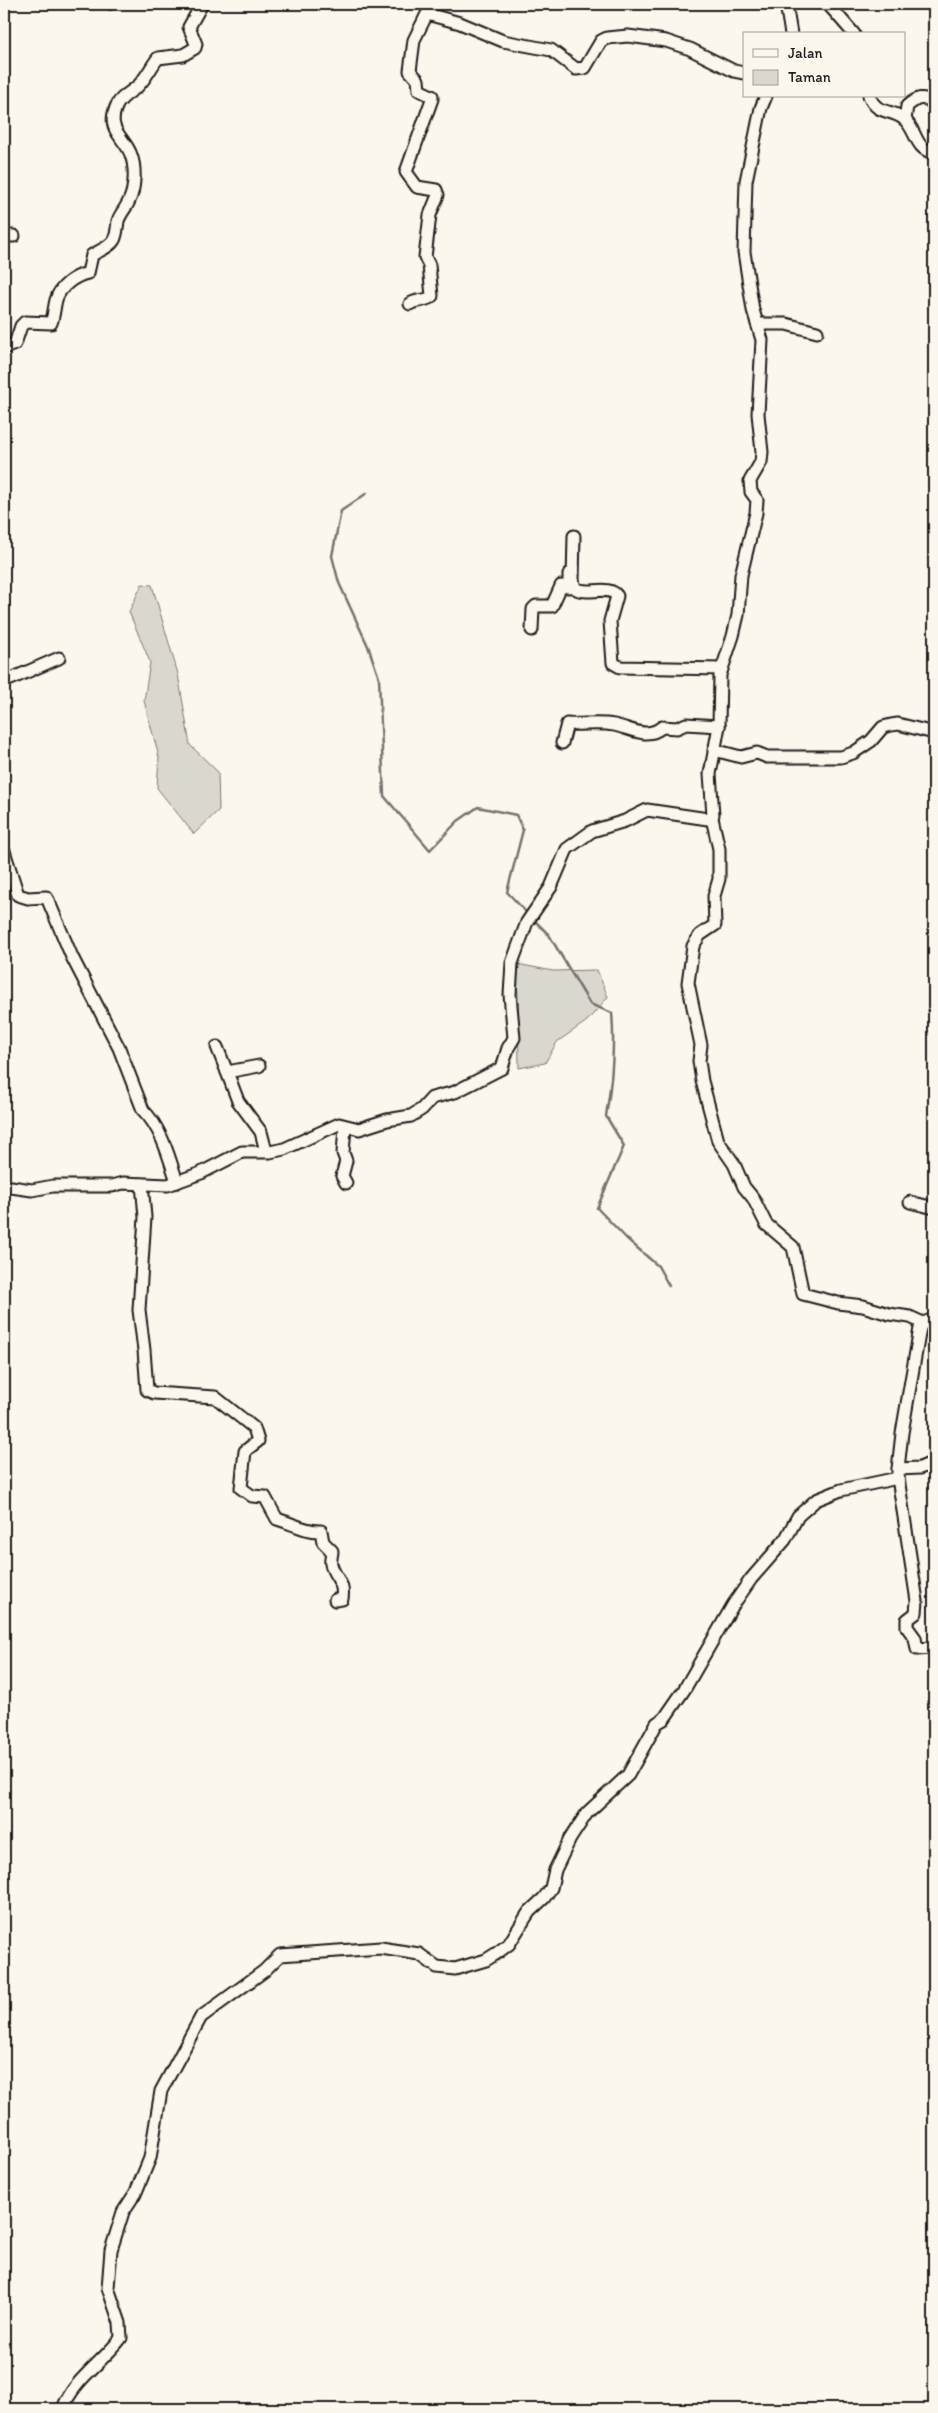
<svg xmlns="http://www.w3.org/2000/svg" width="938" height="2413" font-family="Itim,sans-serif">
<rect width="100%" height="100%" fill="#fbf7ec"/>
<filter id="ink" filterUnits="userSpaceOnUse"><feTurbulence type="fractalNoise" baseFrequency=".02" numOctaves="2"/><feDisplacementMap in="SourceGraphic" scale="10" xChannelSelector="R" yChannelSelector="G"/><feConvolveMatrix kernelMatrix="1 2 1 2 8 2 1 2 1" color-interpolation-filters="sRGB"/></filter>
<g filter="url(#ink)">
<g fill="#dad7ce" stroke="#7b7a75">
<path d="M 142,584 L 152,585 L 178,674 L 190,745 L 218,772 L 219,810 L 194,834 L 157,788 L 159,757 L 144,701 L 150,662 L 129,612 Z"/>
<path d="M 512,963 L 553,971 L 597,970 L 608,997 L 587,1021 L 557,1042 L 545,1063 L 519,1068 L 518,993 Z"/>
</g>
<g fill="none" stroke-linecap="round" stroke-linejoin="round">
<g stroke="#74726e" stroke-width="2.5">
<path d="M 100,4 L 110,10 L 123,5"/>
<path d="M 367,493 L 341,511 L 332,556 L 339,583 L 368,646 L 379,678 L 384,796 L 430,850 L 458,821 L 478,807 L 516,815 L 523,830 L 507,892 L 528,914"/>
<path d="M 532,918 L 549,935 L 590,1004 L 612,1013 C 615,1048 612,1081 606,1116 L 624,1146 L 597,1208 L 627,1239 L 658,1266 L 669,1286"/>
</g>
<g stroke="#1c1c1c" stroke-width="15">
<g id="minor">
<path d="M 786,4 L 791,34"/>
<path d="M 828,4 L 854,34"/>
<path d="M 869,96 C 878,116 890,108 904,119 C 917,130 914,149 934,153"/>
<path d="M 905,120 L 907,106 C 918,97 922,96 934,103"/>
<path d="M 4,236 L 14,236"/>
<path d="M 410,304 C 417,299 426,302 432,296 L 429,265 L 425,257 L 430,215 L 438,195 L 436,190 L 417,187 L 406,172 L 432,99 L 432,96 L 419,90 L 418,80 L 410,71 L 414,40 L 427,14 L 460,23 L 503,41 L 551,50 L 576,69 L 585,68 L 601,41 L 607,38 L 628,36 L 666,41 L 690,49 L 734,71 L 744,73"/>
<path d="M 757,324 L 786,324 L 817,332"/>
<path d="M 4,348 L 15,344 L 21,326 L 25,322 L 51,323 C 54,316 54,307 56,300 C 60,286 75,276 88,273 L 92,255 C 99,251 110,247 114,240 C 117,235 117,227 118,221 C 120,214 126,208 129,201 C 135,189 136,168 131,155 C 125,137 106,131 116,107 C 120,97 130,93 138,86 C 146,78 151,67 158,58 L 183,55 L 195,48 L 196,44 L 189,27 L 202,4"/>
<path d="M 574,536 L 573,580 L 575,588 C 586,596 609,584 617,596 L 610,621 L 613,663 L 620,667 L 722,669"/>
<path d="M 532,630 L 533,609 L 536,606 L 552,606 L 561,586 L 569,587 L 569,574"/>
<path d="M 4,682 L 59,658"/>
<path d="M 719,726 L 720,675 L 733,636 L 738,615 L 741,575 L 756,513 L 757,500 L 751,492 L 750,481 L 761,462 L 762,452 L 758,414 L 762,340 L 753,310 L 744,252 L 746,181 L 761,108 L 766,96"/>
<path d="M 714,750 L 741,757 L 757,753 L 767,757 L 841,757 L 853,753 L 871,741 L 883,727 L 891,725 L 898,724 L 934,733"/>
<path d="M 712,818 L 719,849 L 719,879 L 714,896 L 715,925 L 700,935 L 693,946 L 688,983 L 701,1045 L 699,1061 L 702,1081 L 718,1141 L 734,1164 L 744,1187 L 753,1198 L 766,1224 L 793,1247 L 803,1294 L 838,1303 L 863,1306 L 889,1314 L 910,1317 L 923,1323"/>
<path d="M 4,851 L 18,895 L 28,898 L 46,897 L 48,900 L 72,957 L 119,1048 L 143,1110 C 162,1129 169,1157 177,1182"/>
<path d="M 217,1047 L 227,1072"/>
<path d="M 259,1066 L 227,1072 L 238,1101 L 261,1132 L 266,1151"/>
<path d="M 345,1127 L 343,1153 L 346,1161 L 342,1176 L 346,1183"/>
<path d="M 142,1184 L 145,1217 L 139,1310 L 144,1350 L 147,1390 L 154,1393 L 215,1397 L 254,1428 L 258,1441 L 245,1451 L 241,1488 L 252,1496 L 265,1497 L 277,1519 C 291,1523 307,1532 321,1531 L 323,1542 L 332,1551 C 332,1555 330,1560 331,1564 C 334,1578 345,1581 342,1599 L 335,1600"/>
<path d="M 4,1186 L 32,1190 L 53,1186 L 112,1186 L 123,1183 L 168,1185 L 201,1173 L 242,1152 L 270,1152 L 284,1149 L 339,1124 L 359,1129 L 387,1120 L 411,1116 L 422,1109 L 432,1098 L 455,1092 L 502,1068 L 508,1048 L 514,1038 L 510,995 L 512,963 L 527,922 L 551,887 L 567,849 L 592,831 L 625,821 L 647,810 L 708,819 L 713,815 L 710,774 L 719,726 L 686,724 L 677,728 L 662,727 C 647,740 630,728 614,725 C 599,722 583,725 567,724 L 562,743"/>
<path d="M 910,1202 L 934,1208"/>
<path d="M 898,1469 L 902,1433 L 920,1328 L 923,1323 L 934,1319"/>
<path d="M 898,1478 L 917,1601 L 916,1613 L 907,1620 L 907,1627 L 915,1638 L 917,1649 L 934,1648"/>
<path d="M 63,2409 C 72,2381 103,2362 121,2338 L 120,2323 L 108,2288 L 111,2250 L 123,2212 L 136,2192 L 150,2158 L 161,2091 L 201,2017 L 264,1971 L 280,1955 L 381,1948 L 419,1954 L 437,1967 L 455,1969 L 486,1960 L 497,1953 L 509,1944 L 529,1912 L 544,1898 L 551,1888 L 555,1870 L 570,1839 L 587,1813 L 628,1775 L 657,1723 L 664,1719 L 684,1690 L 733,1605 L 751,1579 L 785,1540 L 798,1516 L 816,1500 L 841,1490 L 898,1478 L 898,1469 L 920,1468 L 934,1462"/>
</g>
</g>
<use href="#minor" stroke="#fbf7ec" stroke-width="11"/>
</g>
</g>
<rect width="938" height="2413" fill="none" stroke="#fbf7ec" stroke-width="20"/>
<rect x="10" y="10" width="918" height="2393" fill="none" stroke="#1c1c1c" stroke-width="2" filter="url(#ink)"/>
<rect x="743" y="32" width="162" height="65" fill="#fbf7ec" stroke="#a29f99"/>
<rect x="753" y="49" width="25" height="8" fill="#fbf7ec" stroke="#a29f99"/>
<text x="788" y="58" font-size="15" fill="#1c1c1c">Jalan</text>
<rect x="753" y="70" width="25" height="15" fill="#dad7ce" stroke="#a29f99"/>
<text x="788" y="82" font-size="15" fill="#1c1c1c">Taman</text>
</svg>
